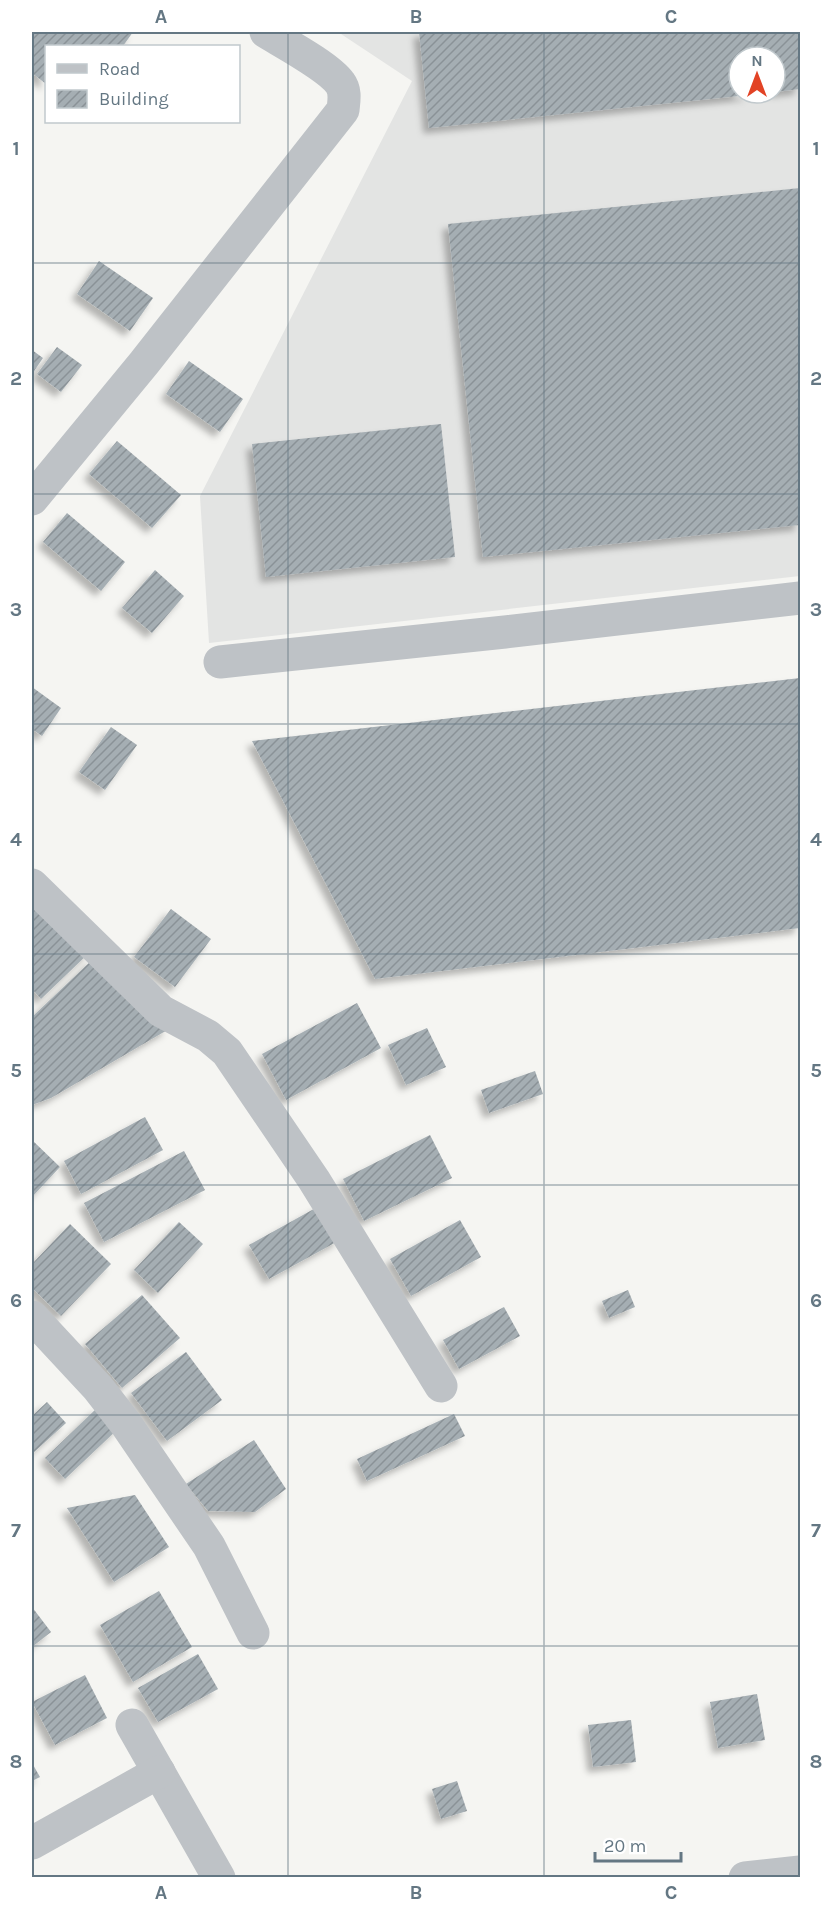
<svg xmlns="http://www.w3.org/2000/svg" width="832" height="1909" font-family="Karla,sans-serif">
<defs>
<pattern id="building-hatch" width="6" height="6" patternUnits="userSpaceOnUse" patternTransform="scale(1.5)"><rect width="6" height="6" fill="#a5aeb3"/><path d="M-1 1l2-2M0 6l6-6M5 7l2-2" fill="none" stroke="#8a9297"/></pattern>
<filter id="shadow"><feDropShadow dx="-5.5" dy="5.5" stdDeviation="3" flood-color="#0004"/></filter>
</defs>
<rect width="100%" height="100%" fill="#f5f5f2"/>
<path fill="#e3e4e3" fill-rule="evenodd" d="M 338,32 L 800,32 L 800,576 L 209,643 L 200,496 L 412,81 ZM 739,57 L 775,57 L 775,93 L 739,93 Z"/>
<g fill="url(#building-hatch)" filter="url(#shadow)">
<path d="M 32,32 L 133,32 L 123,46 L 46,46 L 46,84 L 32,73 Z"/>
<path d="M 419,32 L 800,32 L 800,89 L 775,92 L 775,57 L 739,57 L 739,93 L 748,93 L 749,95 L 429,128 Z"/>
<path d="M 800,188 L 800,525 L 483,557 L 448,224 Z"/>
<path d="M 99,261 L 153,298 L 130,331 L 77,294 Z"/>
<path d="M 57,347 L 82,365 L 61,392 L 37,374 Z"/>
<path d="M 32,350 L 43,358 L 32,374 Z"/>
<path d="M 189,361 L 243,399 L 220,432 L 166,394 Z"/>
<path d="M 441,424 L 455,557 L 266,577 L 252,444 Z"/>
<path d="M 117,441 L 181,495 L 152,528 L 89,474 Z"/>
<path d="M 67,513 L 125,562 L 101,591 L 43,542 Z"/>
<path d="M 155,570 L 184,596 L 152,633 L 122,608 Z"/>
<path d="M 800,678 L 800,928 L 375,979 L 252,741 Z"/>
<path d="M 32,687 L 61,708 L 42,736 L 32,729 Z"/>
<path d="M 111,727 L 137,745 L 105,790 L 79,772 Z"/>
<path d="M 32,891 L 90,952 L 41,999 L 32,989 Z"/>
<path d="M 171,909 L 211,939 L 175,987 L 134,957 Z"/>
<path d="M 93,959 L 169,1029 L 51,1098 L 32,1105 L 32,1017 Z"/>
<path d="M 357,1003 L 381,1048 L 286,1100 L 262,1054 Z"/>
<path d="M 427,1028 L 446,1067 L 406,1085 L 388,1045 Z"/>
<path d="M 535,1071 L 543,1094 L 489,1113 L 481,1090 Z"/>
<path d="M 145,1117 L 163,1150 L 81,1194 L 64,1161 Z"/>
<path d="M 430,1135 L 452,1178 L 364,1221 L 343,1179 Z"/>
<path d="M 32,1140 L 60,1167 L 32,1197 Z"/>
<path d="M 184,1151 L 205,1190 L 104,1242 L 84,1203 Z"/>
<path d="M 321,1205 L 340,1240 L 269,1279 L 249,1245 Z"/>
<path d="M 460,1220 L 481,1257 L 411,1296 L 390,1259 Z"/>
<path d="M 179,1222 L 203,1244 L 158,1293 L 134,1270 Z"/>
<path d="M 70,1224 L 111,1264 L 61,1316 L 32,1288 L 32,1264 Z"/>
<path d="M 628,1290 L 635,1307 L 609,1318 L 602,1301 Z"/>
<path d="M 142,1295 L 180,1338 L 122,1388 L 85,1344 Z"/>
<path d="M 504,1307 L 520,1336 L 459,1369 L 443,1340 Z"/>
<path d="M 186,1352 L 222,1400 L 167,1441 L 131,1393 Z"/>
<path d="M 47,1402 L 66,1423 L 32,1454 L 32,1416 Z"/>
<path d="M 98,1407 L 119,1428 L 65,1479 L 45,1458 Z"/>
<path d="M 454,1414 L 465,1436 L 367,1481 L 357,1459 Z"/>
<path d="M 254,1440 L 286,1489 L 255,1512 L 208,1511 L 186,1484 Z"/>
<path d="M 135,1495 L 169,1547 L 114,1582 L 67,1508 Z"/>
<path d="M 159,1591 L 192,1647 L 133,1682 L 100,1625 Z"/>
<path d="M 32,1607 L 51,1632 L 32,1647 Z"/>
<path d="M 198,1654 L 218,1689 L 158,1722 L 138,1688 Z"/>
<path d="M 85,1675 L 107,1718 L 55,1745 L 32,1702 Z"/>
<path d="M 757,1694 L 765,1740 L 718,1748 L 710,1702 Z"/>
<path d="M 631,1720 L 636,1762 L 593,1767 L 588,1725 Z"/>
<path d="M 32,1763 L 40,1777 L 32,1781 Z"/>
<path d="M 457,1781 L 467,1811 L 441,1819 L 432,1789 Z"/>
</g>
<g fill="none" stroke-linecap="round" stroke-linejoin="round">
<g stroke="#bec2c6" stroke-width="33">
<path d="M 32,499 L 144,363 L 343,110 C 344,100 346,91 340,83 C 329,67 284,43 266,32"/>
<path d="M 220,662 L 505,632 L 800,598"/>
<path d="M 32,885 L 161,1011 L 208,1036 L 227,1052 L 314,1180 L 441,1386"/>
<path d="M 32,1317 L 98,1388 L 126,1424 L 209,1546 L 253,1633"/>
<path d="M 132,1725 L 219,1878"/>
<path d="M 32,1843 L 159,1772"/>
<path d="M 745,1878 L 800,1872"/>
</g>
</g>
<path fill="none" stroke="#647783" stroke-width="1.5" stroke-opacity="0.55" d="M 288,32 L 288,1878M 544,32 L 544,1878M 32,263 L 800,263M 32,494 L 800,494M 32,724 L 800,724M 32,954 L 800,954M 32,1185 L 800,1185M 32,1415 L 800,1415M 32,1646 L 800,1646"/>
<rect width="832" height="1909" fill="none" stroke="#ffffff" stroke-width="66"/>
<rect x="45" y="45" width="195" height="78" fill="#ffffff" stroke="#c1c9cd" stroke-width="1.5"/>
<rect x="57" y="64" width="30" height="9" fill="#bec2c6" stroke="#c1c9cd" stroke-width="1.5"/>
<text x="99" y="75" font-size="18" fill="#647783">Road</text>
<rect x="57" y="90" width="30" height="18" fill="url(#building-hatch)" stroke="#c1c9cd" stroke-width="1.5"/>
<text x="99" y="105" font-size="18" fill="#647783">Building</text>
<g transform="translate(757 75)"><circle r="28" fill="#ffffff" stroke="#c1c9cd" stroke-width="1.5"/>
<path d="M0-4.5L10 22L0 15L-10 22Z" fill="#e24325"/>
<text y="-9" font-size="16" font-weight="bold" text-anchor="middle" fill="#647783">N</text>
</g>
<path d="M595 1852v9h86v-9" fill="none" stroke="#647783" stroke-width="3"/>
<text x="604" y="1852" font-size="18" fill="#647783" stroke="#ffffff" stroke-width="4.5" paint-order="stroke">20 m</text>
<rect x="33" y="33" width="766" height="1843" fill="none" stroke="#647783" stroke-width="2"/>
<g font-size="20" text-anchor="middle" font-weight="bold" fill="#647783">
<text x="161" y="23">A</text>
<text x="416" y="23">B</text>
<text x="671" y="23">C</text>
<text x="16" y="155">1</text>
<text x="816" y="155">1</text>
<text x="16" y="385">2</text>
<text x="816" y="385">2</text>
<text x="16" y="616">3</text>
<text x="816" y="616">3</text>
<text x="16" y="846">4</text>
<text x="816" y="846">4</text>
<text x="16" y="1077">5</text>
<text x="816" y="1077">5</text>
<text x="16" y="1307">6</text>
<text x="816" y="1307">6</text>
<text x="16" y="1537">7</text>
<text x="816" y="1537">7</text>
<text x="16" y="1768">8</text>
<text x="816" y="1768">8</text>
<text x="161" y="1899">A</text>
<text x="416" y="1899">B</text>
<text x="671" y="1899">C</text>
</g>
</svg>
